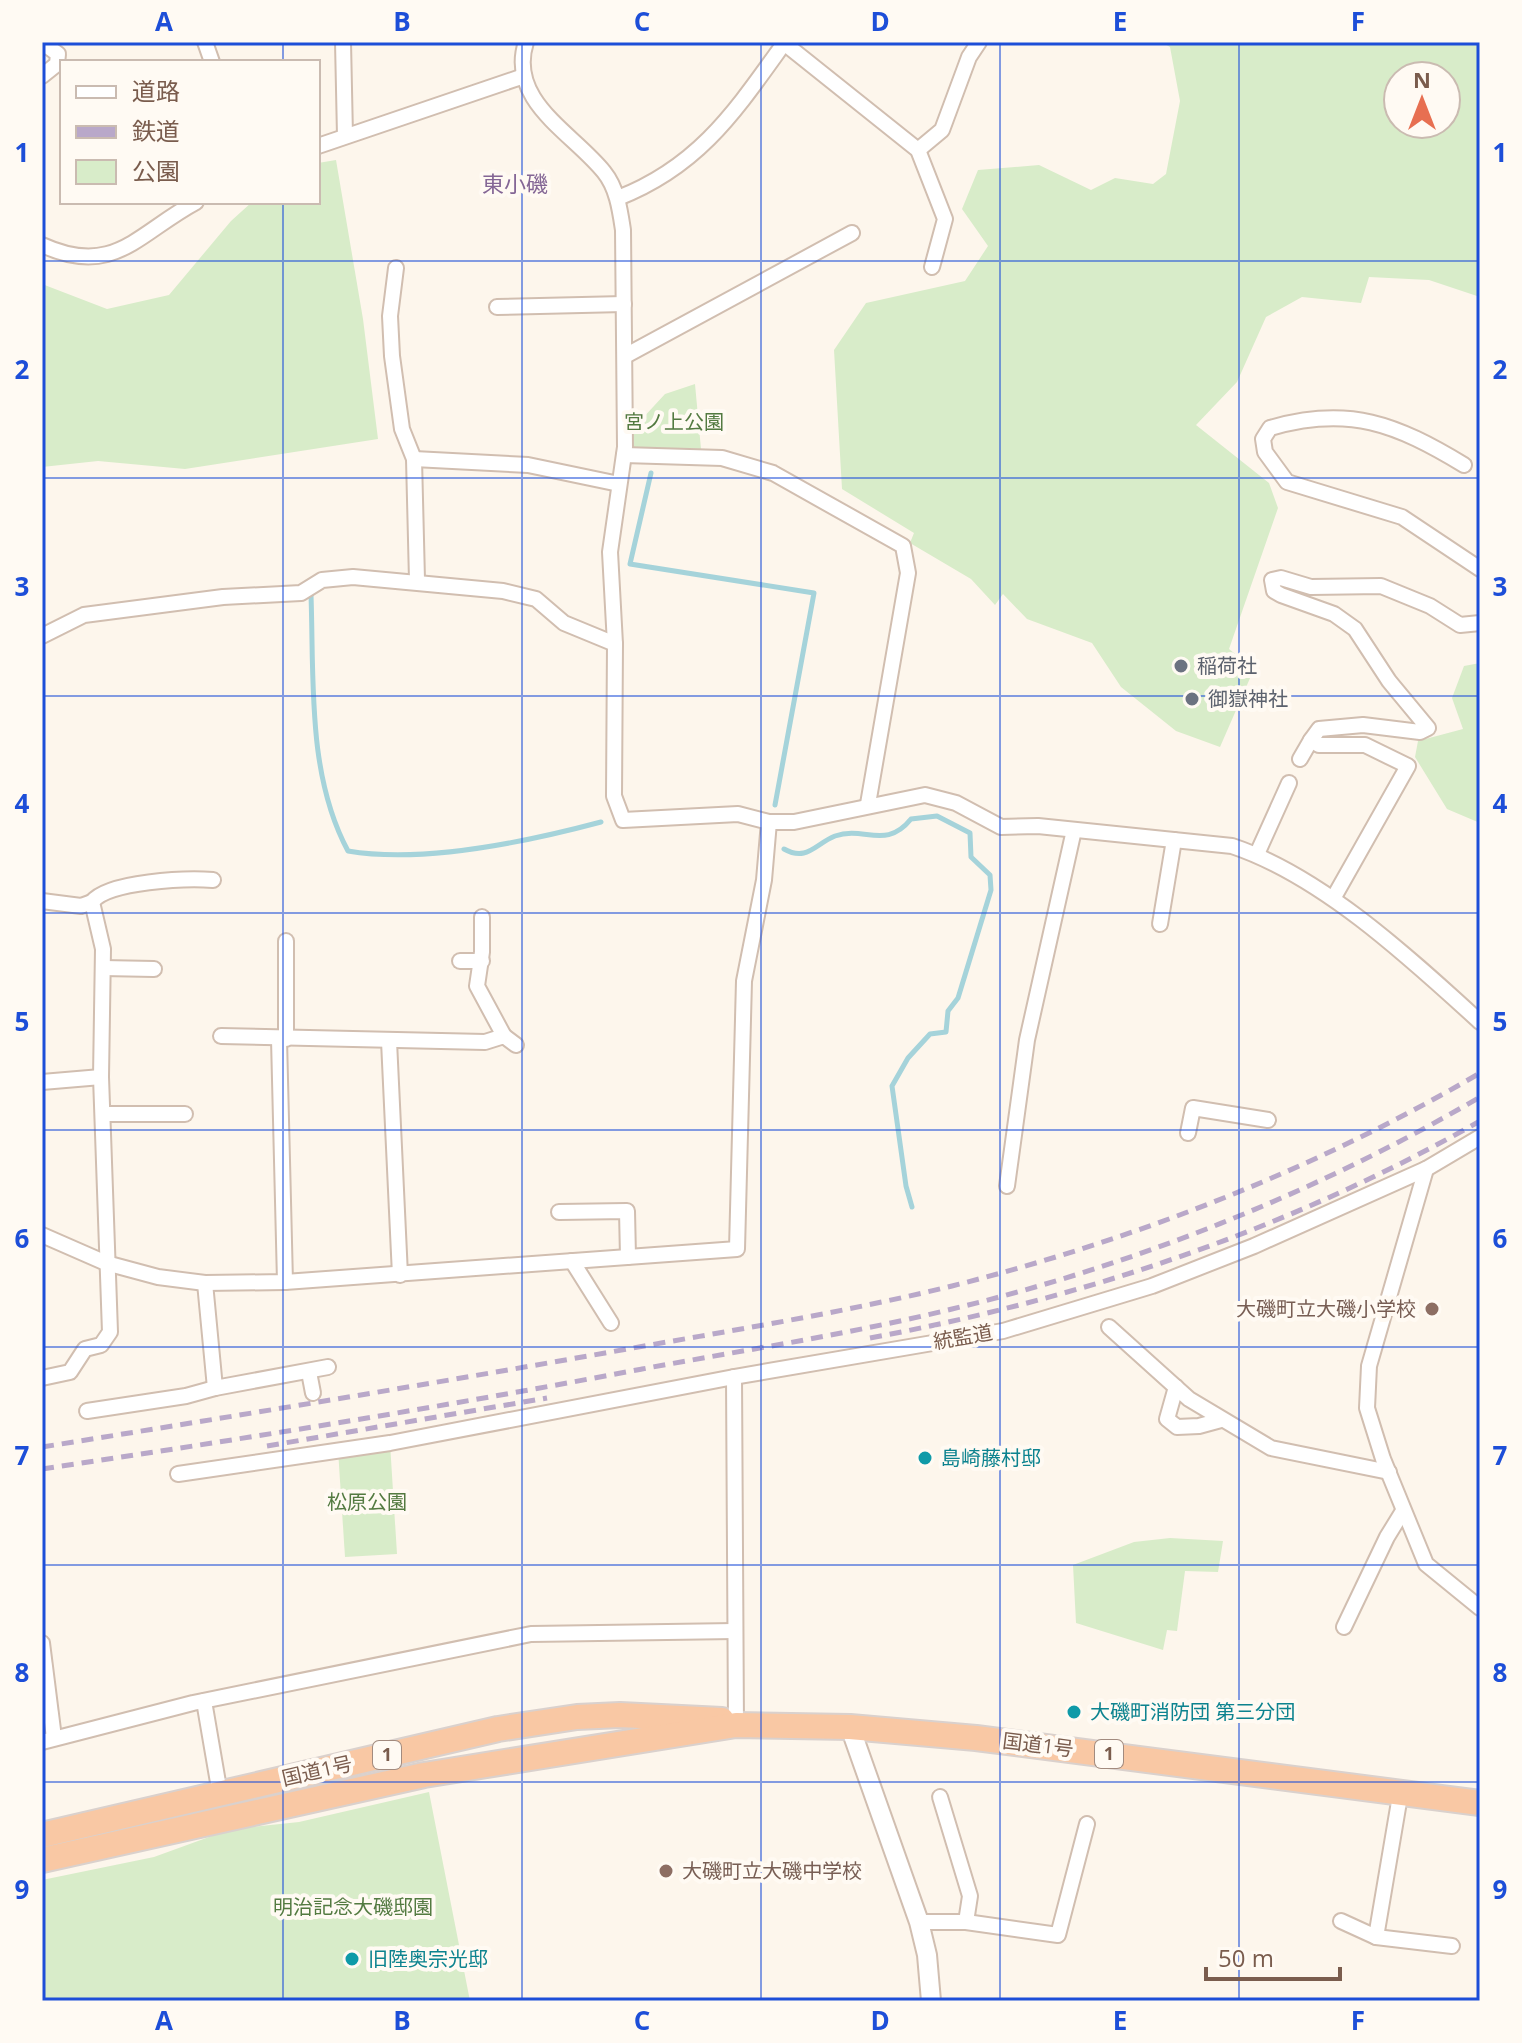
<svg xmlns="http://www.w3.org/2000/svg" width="1522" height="2043" font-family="'Open Sans','Noto Sans JP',sans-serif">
<rect width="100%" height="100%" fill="#fdf6ec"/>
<g fill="#d8ecc9" fill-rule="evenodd">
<path d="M 1161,42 L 1480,42 L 1480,297 L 1429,280 L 1369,277 L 1361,303 L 1302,297 L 1266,317 L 1237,382 L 1196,425 L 1269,483 L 1278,508 L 1229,649 L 1254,669 L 1220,747 L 1176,731 L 1121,687 L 1092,643 L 1027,619 L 1003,594 L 995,605 L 971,579 L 910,543 L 914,533 L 842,489 L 834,350 L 866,303 L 965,281 L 988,246 L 962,209 L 978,170 L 1039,165 L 1091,190 L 1115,178 L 1153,184 L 1166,174 L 1180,101 L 1170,47 ZM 1446,76 L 1446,124 L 1398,124 L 1398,76 Z"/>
<path d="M 336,160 L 363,319 L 378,439 L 185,469 L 98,461 L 42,467 L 42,284 L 107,309 L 169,295 L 231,221 L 252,202 L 318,202 L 318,163 Z"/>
<path d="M 695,384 L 701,449 L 625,447 L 625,418 L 642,419 L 665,394 Z"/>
<path d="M 1480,663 L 1480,823 L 1447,809 L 1415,757 L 1418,741 L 1463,729 L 1452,698 L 1464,666 Z"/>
<path d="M 390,1443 L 397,1554 L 345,1557 L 338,1450 Z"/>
<path d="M 1170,1538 L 1223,1541 L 1218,1572 L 1185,1571 L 1177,1631 L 1167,1630 L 1163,1650 L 1076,1623 L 1073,1565 L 1134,1542 Z"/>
<path d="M 429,1792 L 470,2001 L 42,2001 L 42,1880 L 154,1857 L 231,1829 L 299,1822 Z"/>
</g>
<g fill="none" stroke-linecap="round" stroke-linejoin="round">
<g stroke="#a5d3da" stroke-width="5">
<path d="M 651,473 L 630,564 L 814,593 L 775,805"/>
<path d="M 311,595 C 314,679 307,775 348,851 C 424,864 526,842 601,822"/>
<path d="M 784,849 C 807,862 815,844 835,836 C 865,826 886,850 911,819 L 937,816 L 970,833 L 971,857 L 990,875 L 991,890 L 958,998 L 948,1011 L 946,1032 L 930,1034 L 908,1058 L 892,1086 L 906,1186 L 912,1207"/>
</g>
<g stroke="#d1beb0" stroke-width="18">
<g id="minor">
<path d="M 205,42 L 212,62"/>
<path d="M 343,42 L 345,136"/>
<path d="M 526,42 C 507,101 573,133 604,172 C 617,188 620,210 623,230 L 625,447 L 610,552 L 615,644 L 614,796 L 623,820 L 738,814 L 769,822 L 794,822 L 925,795 L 956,803 L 1001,827 L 1038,826 L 1232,846 C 1322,876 1411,959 1480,1022"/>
<path d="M 784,43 L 918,150 L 945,219 L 932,267"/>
<path d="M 42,47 L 47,46 L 58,54 L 57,64 L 42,76"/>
<path d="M 318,146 L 524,76"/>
<path d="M 918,150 L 942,130 L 969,57 L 979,42"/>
<path d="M 618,198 C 700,166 736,110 785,42"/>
<path d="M 42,245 C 114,278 138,233 196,202"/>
<path d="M 396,268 L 390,316 L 392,356 L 402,429 L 414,459 L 417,580"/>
<path d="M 497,307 L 624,304"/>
<path d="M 625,356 L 852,233"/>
<path d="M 624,455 L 722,458 L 773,473 L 903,546 L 908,573 L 868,804"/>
<path d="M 414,459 L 528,465 L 619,484"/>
<path d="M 1464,465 C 1396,424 1349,405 1270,428 L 1263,439 L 1265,452 L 1287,482 L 1402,517 L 1480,569"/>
<path d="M 42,636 L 84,615 L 223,597 L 301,593 L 322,580 L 353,577 L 503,591 L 536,599 L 564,623 L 615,644"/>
<path d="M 1300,759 L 1311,740"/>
<path d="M 1257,854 L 1289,783"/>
<path d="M 1334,897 L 1408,766 L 1365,745 L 1319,745 L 1311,740 L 1319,729 L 1363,725 L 1420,732 L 1428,728 L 1389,681 L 1355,629 L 1334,614 L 1281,595 L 1274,591 L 1272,580 L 1281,578 L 1311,587 L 1381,586 L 1430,606 L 1460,625 L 1480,623"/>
<path d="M 42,901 L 81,906 L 92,902"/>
<path d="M 482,917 L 482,952 L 477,986 L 504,1036"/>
<path d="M 1160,924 L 1174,840"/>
<path d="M 286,941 L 286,1039"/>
<path d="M 460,961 L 482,961"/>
<path d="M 103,968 L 154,969"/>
<path d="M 221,1036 L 485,1042 L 504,1036 L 516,1045"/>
<path d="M 279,1039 L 285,1282"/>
<path d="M 389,1041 L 400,1275"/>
<path d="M 42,1082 L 101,1077"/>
<path d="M 103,1114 L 185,1114"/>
<path d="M 1188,1133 L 1193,1108 L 1268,1120"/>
<path d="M 1426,1169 L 1369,1366 L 1367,1408 L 1383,1459 L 1426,1564 L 1480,1608"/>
<path d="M 1007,1186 L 1027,1040 L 1074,830"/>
<path d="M 559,1212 L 627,1211 L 628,1257"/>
<path d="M 42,1235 L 106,1263 L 158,1277 L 205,1283 L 285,1282 L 737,1249 L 744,981 L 764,880 L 769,822"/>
<path d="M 572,1261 L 611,1323"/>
<path d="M 205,1283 L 215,1388 L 328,1367"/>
<path d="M 1109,1327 L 1189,1399 L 1271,1448 L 1389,1472"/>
<path d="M 309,1372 L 313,1393"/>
<path d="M 734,1377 L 736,1725"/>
<path d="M 42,1378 L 70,1372 L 85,1349 L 101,1345 L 110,1332 L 101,1077 L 103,949 L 92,902 C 108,881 187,878 213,880"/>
<path d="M 1176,1387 L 1167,1419 L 1177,1427 L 1199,1426 L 1221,1420"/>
<path d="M 87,1411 L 186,1396 L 215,1388"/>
<path d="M 178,1474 L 390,1443 L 734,1377 L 1003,1331 L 1152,1286 L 1254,1246 L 1426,1169 L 1480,1137"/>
<path d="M 1344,1627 L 1387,1537 L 1403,1511"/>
<path d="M 42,1643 L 54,1738"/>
<path d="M 204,1701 L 220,1794"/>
<path d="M 42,1742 L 193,1703 L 531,1634 L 735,1631"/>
<path d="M 940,1797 L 970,1896 L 966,1922"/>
<path d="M 1341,1921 L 1376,1937 L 1452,1946"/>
<path d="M 919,1922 L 966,1922 L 1058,1935 L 1087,1824"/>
<path d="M 1376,1937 L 1401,1790"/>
</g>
</g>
<g stroke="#d1beb0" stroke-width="22">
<path id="tertiary" d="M 850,1727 L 919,1922 L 927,1955 L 931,2001"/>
</g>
<g stroke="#dad1cd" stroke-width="28">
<g id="trunk">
<path d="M 42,1835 L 498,1729 L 577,1717 L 620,1715 L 722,1720"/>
<path d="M 42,1860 L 424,1775 L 736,1725 L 850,1727 L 976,1738 L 1480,1803"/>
</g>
</g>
<use href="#minor" stroke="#fff" stroke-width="14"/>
<use href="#tertiary" stroke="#fff" stroke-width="18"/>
<use href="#trunk" stroke="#f9c8a4" stroke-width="24"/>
<g stroke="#b9a8c9" stroke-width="5" stroke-dasharray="12 8" stroke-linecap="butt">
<path d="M 870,1338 C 1085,1298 1290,1229 1480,1121"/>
<path d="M 267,1446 L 547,1398"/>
<path d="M 42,1447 C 230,1417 418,1386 605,1353 C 721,1332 838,1314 952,1286 C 1137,1239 1316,1169 1480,1073"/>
<path d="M 42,1469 C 243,1439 443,1407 642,1369 C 745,1350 850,1334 952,1309 C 1135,1265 1318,1192 1480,1097"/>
</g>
</g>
<path fill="none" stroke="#1d4ed8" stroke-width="2" stroke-opacity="0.55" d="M 283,42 L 283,62M 522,42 L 522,2001M 761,42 L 761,2001M 1000,42 L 1000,2001M 1239,42 L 1239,2001M 283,202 L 283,2001M 42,261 L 1480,261M 42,478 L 1480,478M 42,696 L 1480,696M 42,913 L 1480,913M 42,1130 L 1480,1130M 42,1347 L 1480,1347M 42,1565 L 1480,1565M 42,1782 L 1480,1782"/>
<g fill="#6b7280" stroke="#fffaf3" stroke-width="3">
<circle cx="1181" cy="666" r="8"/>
<circle cx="1192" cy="699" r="8"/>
</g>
<g fill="#8d6e63" stroke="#fffaf3" stroke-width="3">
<circle cx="1432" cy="1309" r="8"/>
<circle cx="666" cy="1871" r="8"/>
</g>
<g fill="#0f9aa8" stroke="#fffaf3" stroke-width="3">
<circle cx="925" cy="1458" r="8"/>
<circle cx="1074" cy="1712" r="8"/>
<circle cx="352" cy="1959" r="8"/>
</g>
<g text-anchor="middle" stroke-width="8" stroke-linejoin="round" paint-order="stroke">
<g fill="#fffaf3" stroke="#a28b7f" stroke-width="2">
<rect x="1095" y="1740" width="28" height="28" rx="6"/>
<rect x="373" y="1741" width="28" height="28" rx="6"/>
</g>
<g font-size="18" font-weight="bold" fill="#7a5c4d">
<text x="1109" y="1760">1</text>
<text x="387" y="1761">1</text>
</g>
<g font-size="20" fill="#537a41" stroke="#fffaf3">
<text x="674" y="429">宮ノ上公園</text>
<text x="367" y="1509">松原公園</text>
<text x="353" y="1914">明治記念大磯邸園</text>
</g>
<g font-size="20" fill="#5b616d" stroke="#fffaf3" text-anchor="start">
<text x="1197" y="673">稲荷社</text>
<text x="1208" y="706">御嶽神社</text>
</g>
<g font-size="20" fill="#785e54" stroke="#fffaf3" text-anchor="end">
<text x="1416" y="1316">大磯町立大磯小学校</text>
<text x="682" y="1878" text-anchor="start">大磯町立大磯中学校</text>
</g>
<g font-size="20" fill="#7a5c4d" stroke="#fffaf3">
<text transform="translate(963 1337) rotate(-10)" y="7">統監道</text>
<text transform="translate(1038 1745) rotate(7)" y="7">国道1号</text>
<text transform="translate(317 1771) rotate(-13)" y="7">国道1号</text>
</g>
<g font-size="20" fill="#0d838f" stroke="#fffaf3" text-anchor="start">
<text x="941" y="1465">島崎藤村邸</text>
<text x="1090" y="1719">大磯町消防団 第三分団</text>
<text x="368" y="1966">旧陸奥宗光邸</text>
</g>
<g font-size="22" fill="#846695" stroke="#fffaf3">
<text x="515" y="192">東小磯</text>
</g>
</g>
<rect width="1522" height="2043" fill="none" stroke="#fffaf3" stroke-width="88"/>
<rect x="60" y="60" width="260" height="144" fill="#fffaf3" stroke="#cabbb1" stroke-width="2"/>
<rect x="76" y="86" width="40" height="12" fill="#ffffff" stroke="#cabbb1" stroke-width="2"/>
<text x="132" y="100" font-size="24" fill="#7a5c4d">道路</text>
<rect x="76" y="126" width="40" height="12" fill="#b9a8c9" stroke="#cabbb1" stroke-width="2"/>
<text x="132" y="140" font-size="24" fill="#7a5c4d">鉄道</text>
<rect x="76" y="160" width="40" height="24" fill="#d8ecc9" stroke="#cabbb1" stroke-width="2"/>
<text x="132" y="180" font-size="24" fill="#7a5c4d">公園</text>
<g transform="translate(1422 100)"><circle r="38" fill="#fffaf3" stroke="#cabbb1" stroke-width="2"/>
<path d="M0-6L14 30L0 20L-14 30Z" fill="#e76f51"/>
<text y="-12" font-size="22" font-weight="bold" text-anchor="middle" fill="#7a5c4d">N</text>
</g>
<path d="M1206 1967v12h134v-12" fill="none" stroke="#7a5c4d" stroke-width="4"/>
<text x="1218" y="1967" font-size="24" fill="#7a5c4d" stroke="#fffaf3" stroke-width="6" paint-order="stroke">50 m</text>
<rect x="44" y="44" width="1434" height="1955" fill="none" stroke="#1d4ed8" stroke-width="3"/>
<g font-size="26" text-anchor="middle" font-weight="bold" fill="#1d4ed8">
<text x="164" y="31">A</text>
<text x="402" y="31">B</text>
<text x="642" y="31">C</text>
<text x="880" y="31">D</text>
<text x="1120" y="31">E</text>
<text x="1358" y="31">F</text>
<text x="22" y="162">1</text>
<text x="1500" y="162">1</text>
<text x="22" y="379">2</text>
<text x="1500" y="379">2</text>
<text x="22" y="596">3</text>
<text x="1500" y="596">3</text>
<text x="22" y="813">4</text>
<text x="1500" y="813">4</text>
<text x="22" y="1031">5</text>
<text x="1500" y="1031">5</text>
<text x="22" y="1248">6</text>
<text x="1500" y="1248">6</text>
<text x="22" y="1465">7</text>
<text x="1500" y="1465">7</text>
<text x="22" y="1682">8</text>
<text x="1500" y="1682">8</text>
<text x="22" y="1899">9</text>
<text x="1500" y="1899">9</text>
<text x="164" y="2030">A</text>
<text x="402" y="2030">B</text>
<text x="642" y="2030">C</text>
<text x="880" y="2030">D</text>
<text x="1120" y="2030">E</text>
<text x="1358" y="2030">F</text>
</g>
</svg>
